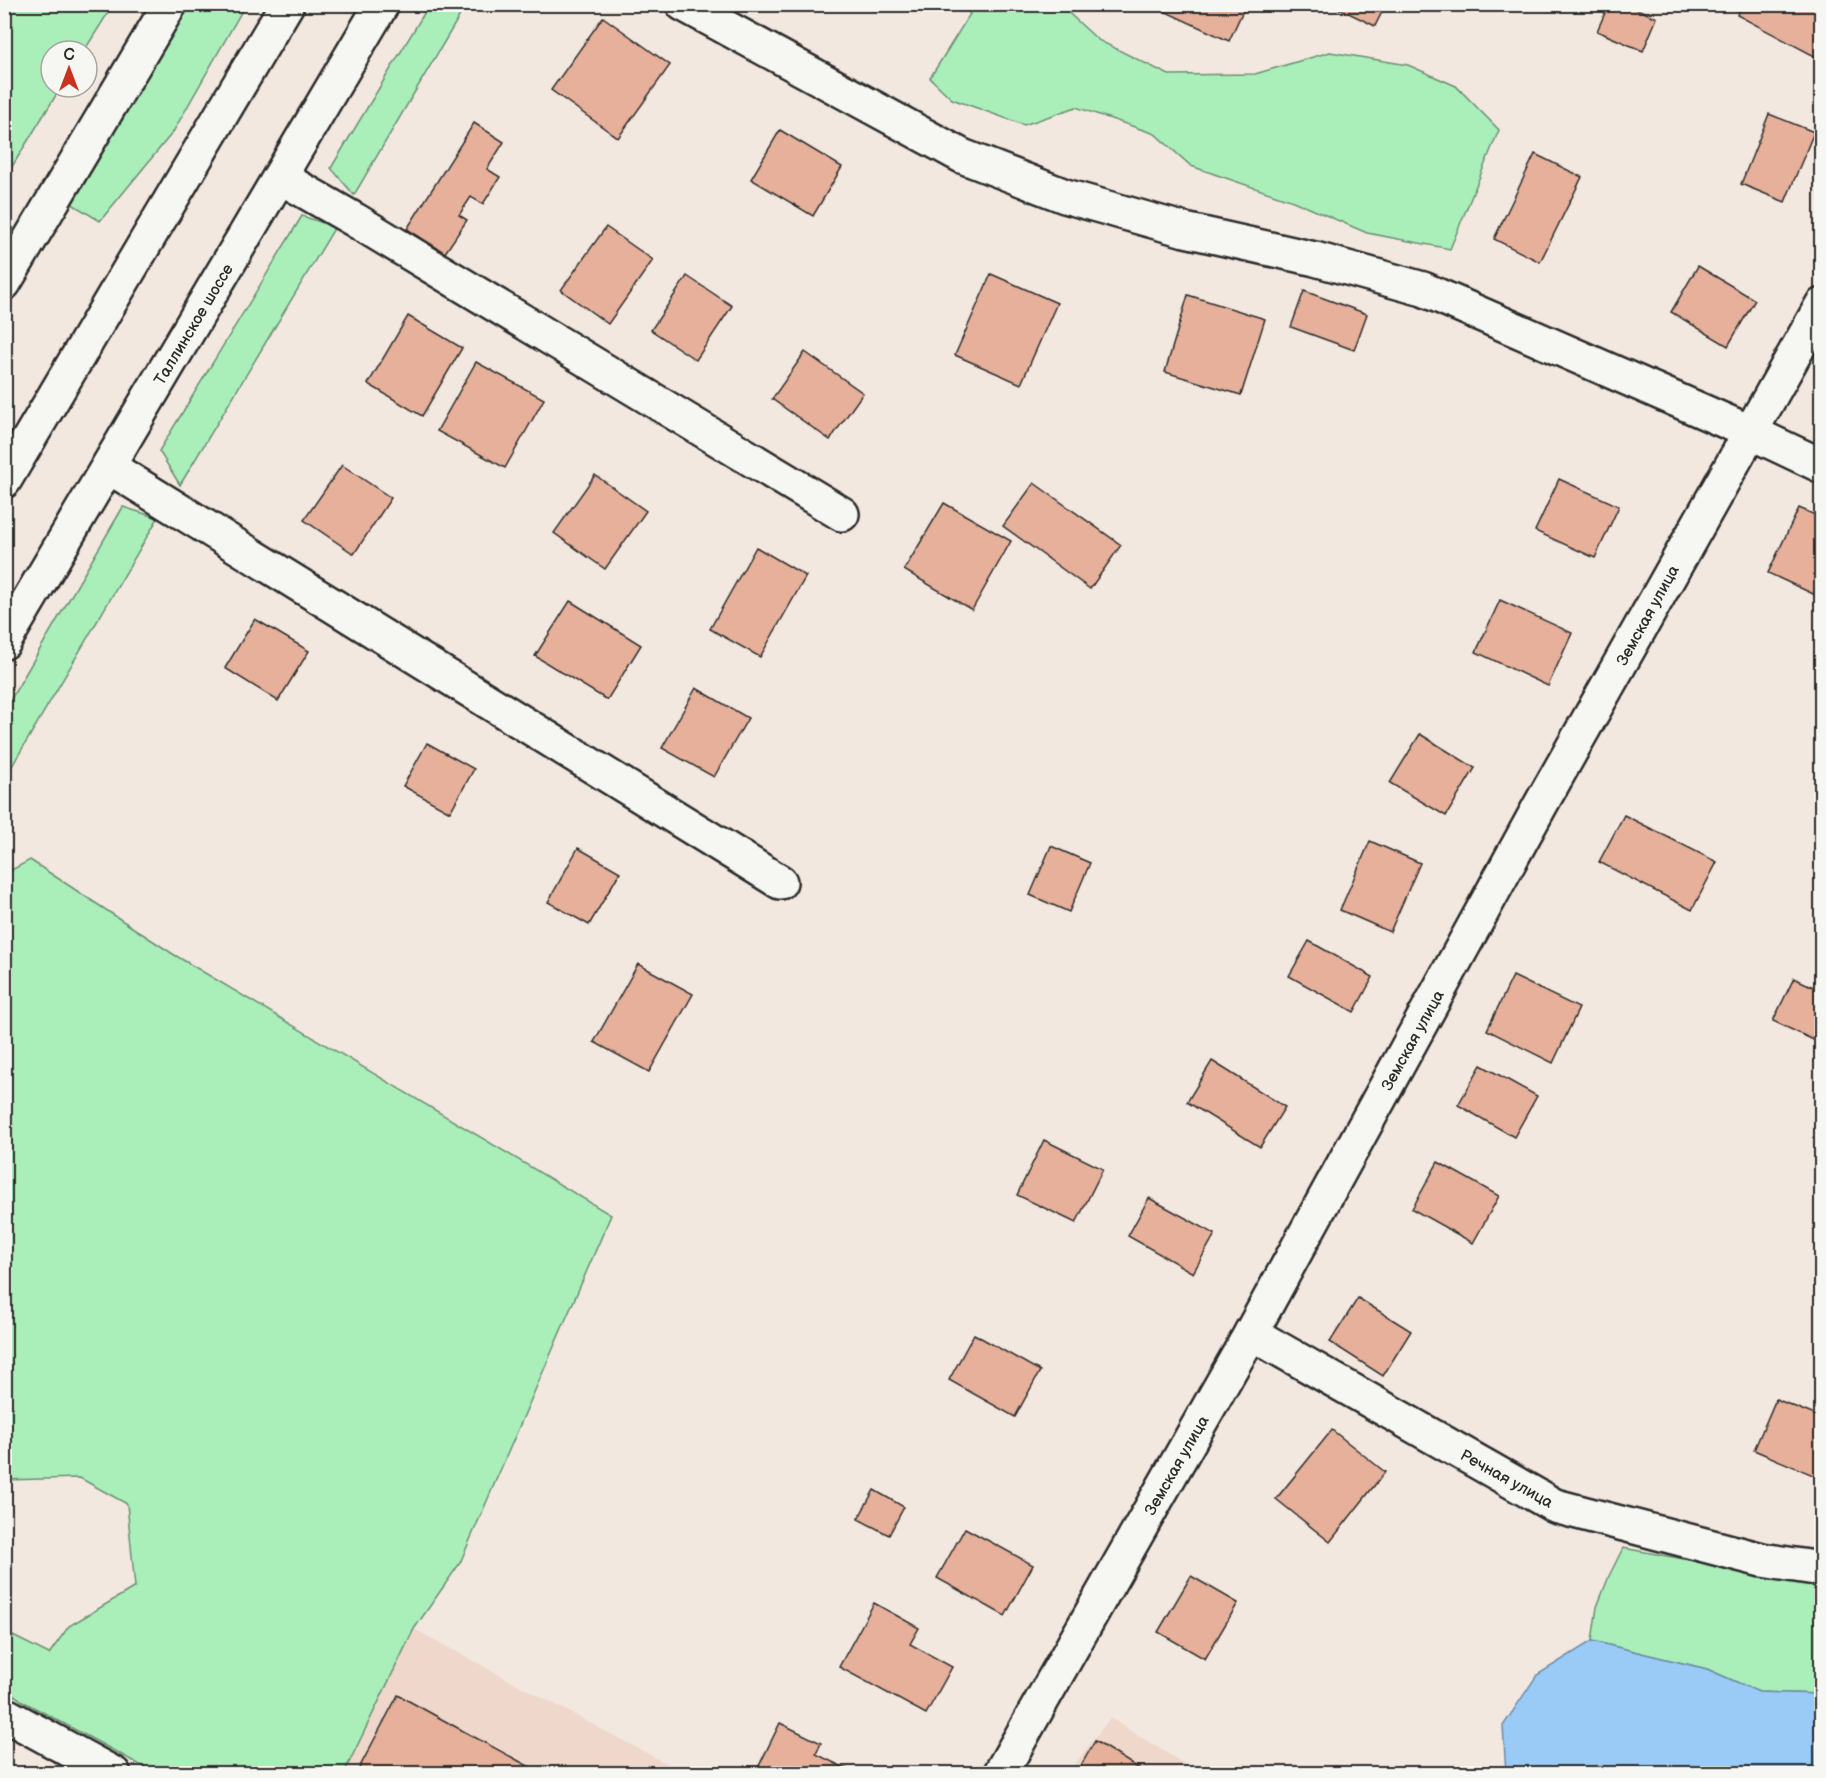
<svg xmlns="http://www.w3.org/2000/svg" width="1826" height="1778" font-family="'Balsamiq Sans',sans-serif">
<rect width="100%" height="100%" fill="#f3e8e0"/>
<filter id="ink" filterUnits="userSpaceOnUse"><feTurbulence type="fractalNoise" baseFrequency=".0167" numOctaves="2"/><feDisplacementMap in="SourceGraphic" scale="12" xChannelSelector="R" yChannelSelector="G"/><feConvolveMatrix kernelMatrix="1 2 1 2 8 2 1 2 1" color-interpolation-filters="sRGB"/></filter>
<g filter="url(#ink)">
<g fill="#efd7cb">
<path d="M 414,1629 L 684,1773 L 344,1774 Z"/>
<path d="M 1110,1718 L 1199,1773 L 1067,1774 Z"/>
</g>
<g fill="#aaefba" stroke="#6a8d72" stroke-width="1.5">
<path d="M 5,4 L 113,5 L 84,51 L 51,51 L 51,87 L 61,87 L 5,178 Z"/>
<path d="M 189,5 L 244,4 L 244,7 L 173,132 L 100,221 L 72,204 Z"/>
<path d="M 429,5 L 466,5 L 354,195 L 331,168 Z"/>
<path d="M 960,5 L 1060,5 L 1098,40 L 1169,75 L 1255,74 L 1330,52 L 1408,65 L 1456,86 L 1499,130 L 1450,249 L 1367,233 L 1293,201 L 1191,166 L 1155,134 L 1076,107 L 1024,125 L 952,99 L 930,78 L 970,14 Z"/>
<path d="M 302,216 L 335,227 L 180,485 L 159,451 Z"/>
<path d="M 123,507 L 158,518 L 5,778 L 5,709 Z"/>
<path d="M 30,860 L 173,954 L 611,1215 L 460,1563 L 414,1629 L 344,1773 L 155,1773 L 24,1702 L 5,1688 L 5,1632 L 49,1654 L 69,1626 L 135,1587 L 127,1504 L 80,1478 L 5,1480 L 4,874 Z"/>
<path d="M 1623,1548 L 1821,1584 L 1821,1694 L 1759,1692 L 1707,1669 L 1592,1641 L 1597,1607 L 1609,1576 Z"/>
</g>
<path fill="#99cbf6" stroke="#6d8ba5" stroke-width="1.5" d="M 1592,1641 L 1707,1669 L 1759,1692 L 1821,1694 L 1821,1773 L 1506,1773 L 1503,1726 L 1537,1675 Z"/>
<g fill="#e6b09a" stroke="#2b2b2b" stroke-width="1.5">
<path d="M 1154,4 L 1246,4 L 1229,41 L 1153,6 Z"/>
<path d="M 1335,4 L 1386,4 L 1375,26 L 1334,6 Z"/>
<path d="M 1609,4 L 1626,4 L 1657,18 L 1643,51 L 1597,31 Z"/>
<path d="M 1742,4 L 1822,4 L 1820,59 L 1737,15 Z"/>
<path d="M 603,17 L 670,65 L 618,138 L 551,90 Z"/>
<path d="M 1769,114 L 1814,132 L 1785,202 L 1741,184 Z"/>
<path d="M 474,123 L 504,142 L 487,169 L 500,177 L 483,204 L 471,197 L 459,215 L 467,220 L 445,253 L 407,229 Z"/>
<path d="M 780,130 L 842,167 L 813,216 L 751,179 Z"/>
<path d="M 1535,154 L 1582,177 L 1540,262 L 1494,239 Z"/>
<path d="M 606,227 L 653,260 L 608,324 L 561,290 Z"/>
<path d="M 1698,266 L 1755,300 L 1728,346 L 1671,312 Z"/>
<path d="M 991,274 L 1057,303 L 1021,384 L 955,355 Z"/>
<path d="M 687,276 L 732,306 L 696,360 L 651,330 Z"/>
<path d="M 1304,291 L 1367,314 L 1354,350 L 1291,327 Z"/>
<path d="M 1188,295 L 1265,319 L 1241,395 L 1165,372 Z"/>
<path d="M 408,316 L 462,348 L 422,416 L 368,384 Z"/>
<path d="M 805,352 L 863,393 L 830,440 L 772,399 Z"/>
<path d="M 476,362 L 544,399 L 505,468 L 437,431 Z"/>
<path d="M 342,465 L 391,498 L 354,554 L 304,520 Z"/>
<path d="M 595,475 L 646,511 L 605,569 L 554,533 Z"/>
<path d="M 1559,479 L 1619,506 L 1595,558 L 1535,531 Z"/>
<path d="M 1034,483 L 1121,545 L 1090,589 L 1003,526 Z"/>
<path d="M 944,503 L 1011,541 L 972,610 L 904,570 Z"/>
<path d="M 1799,508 L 1822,518 L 1822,598 L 1768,573 Z"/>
<path d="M 756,547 L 806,576 L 760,657 L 710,629 Z"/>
<path d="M 1500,600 L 1572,633 L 1548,686 L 1476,652 Z"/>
<path d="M 570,601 L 641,645 L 607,700 L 535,656 Z"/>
<path d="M 255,619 L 309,651 L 278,701 L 225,668 Z"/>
<path d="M 696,688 L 748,718 L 714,777 L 662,748 Z"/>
<path d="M 1420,734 L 1475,768 L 1446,816 L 1390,783 Z"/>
<path d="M 427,743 L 474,769 L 450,812 L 403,786 Z"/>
<path d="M 1624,815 L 1717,862 L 1692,910 L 1599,862 Z"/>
<path d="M 1370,841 L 1420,863 L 1390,932 L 1340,910 Z"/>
<path d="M 1051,846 L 1090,863 L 1069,912 L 1030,895 Z"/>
<path d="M 578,848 L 620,872 L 589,925 L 548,902 Z"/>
<path d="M 1309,941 L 1373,977 L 1354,1012 L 1289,976 Z"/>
<path d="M 638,964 L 693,994 L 649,1072 L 594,1042 Z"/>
<path d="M 1513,976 L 1579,1008 L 1553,1063 L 1487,1030 Z"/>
<path d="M 1794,978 L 1822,991 L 1822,1044 L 1773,1021 Z"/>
<path d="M 1212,1061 L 1285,1107 L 1260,1147 L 1187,1102 Z"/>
<path d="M 1481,1065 L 1537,1096 L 1514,1137 L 1458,1105 Z"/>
<path d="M 1044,1140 L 1103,1169 L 1076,1223 L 1017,1195 Z"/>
<path d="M 1438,1162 L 1499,1196 L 1473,1243 L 1412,1209 Z"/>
<path d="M 1149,1198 L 1215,1234 L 1193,1273 L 1128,1236 Z"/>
<path d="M 1358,1298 L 1411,1331 L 1383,1376 L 1330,1342 Z"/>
<path d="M 974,1334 L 1040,1371 L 1015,1417 L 949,1380 Z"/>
<path d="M 1776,1399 L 1822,1418 L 1820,1478 L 1754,1450 Z"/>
<path d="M 1332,1430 L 1385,1472 L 1330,1542 L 1276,1499 Z"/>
<path d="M 874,1490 L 904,1507 L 889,1535 L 858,1519 Z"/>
<path d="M 965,1528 L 1033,1565 L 1005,1616 L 937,1578 Z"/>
<path d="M 1191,1576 L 1238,1603 L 1205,1659 L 1158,1632 Z"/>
<path d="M 874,1603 L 919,1628 L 910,1644 L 952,1667 L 926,1714 L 839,1667 Z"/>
<path d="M 398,1695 L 465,1732 L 543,1774 L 356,1774 Z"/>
<path d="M 780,1723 L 821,1743 L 816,1754 L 851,1771 L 849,1774 L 755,1774 Z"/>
<path d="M 1095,1741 L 1143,1771 L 1142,1774 L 1076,1774 Z"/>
</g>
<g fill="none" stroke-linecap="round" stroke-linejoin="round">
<g stroke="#2b2b2b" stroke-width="38">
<g id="minor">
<path d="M 683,4 L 962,156 L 1065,196 L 1185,230 L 1315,259 L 1423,289 L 1750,432 L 1822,466"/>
<path d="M 280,177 L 355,220 L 842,514"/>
<path d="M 4,283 L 170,4"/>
<path d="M 109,467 L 780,882"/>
<path d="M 1251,1333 L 1555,1506 L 1762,1560 L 1822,1569"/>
<path d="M 4,1714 L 114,1774"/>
<path d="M 1000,1774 L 1251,1333 L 1541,804 L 1822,305"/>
</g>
</g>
<g stroke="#2b2b2b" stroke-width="38">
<g id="major">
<path d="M 4,481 L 287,4"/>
<path d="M 4,642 L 382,4"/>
</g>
</g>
<use href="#minor" stroke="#f6f6f2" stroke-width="33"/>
<use href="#major" stroke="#f6f6f2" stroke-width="33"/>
</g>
</g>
<g text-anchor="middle" stroke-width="6" stroke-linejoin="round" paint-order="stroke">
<g font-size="16" fill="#2b2b2b" stroke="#f6f6f2">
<text transform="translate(193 324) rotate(-59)" y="6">Таллинское шоссе</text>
<text transform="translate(1647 615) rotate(-61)" y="6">Земская улица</text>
<text transform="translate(1412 1040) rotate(-61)" y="6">Земская улица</text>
<text transform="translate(1176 1465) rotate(-60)" y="6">Земская улица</text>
<text transform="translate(1507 1478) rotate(29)" y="6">Речная улица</text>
</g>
</g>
<rect width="1826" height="1778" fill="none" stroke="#f6f6f2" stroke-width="24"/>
<rect x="12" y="12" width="1802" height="1754" fill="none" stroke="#2b2b2b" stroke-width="2" filter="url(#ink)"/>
<g transform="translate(69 69)"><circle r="28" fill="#f6f6f2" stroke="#a5a5a2" stroke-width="1.5"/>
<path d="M0-4.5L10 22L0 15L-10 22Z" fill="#c8321e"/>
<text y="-9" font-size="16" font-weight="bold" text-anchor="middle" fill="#2b2b2b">С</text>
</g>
</svg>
